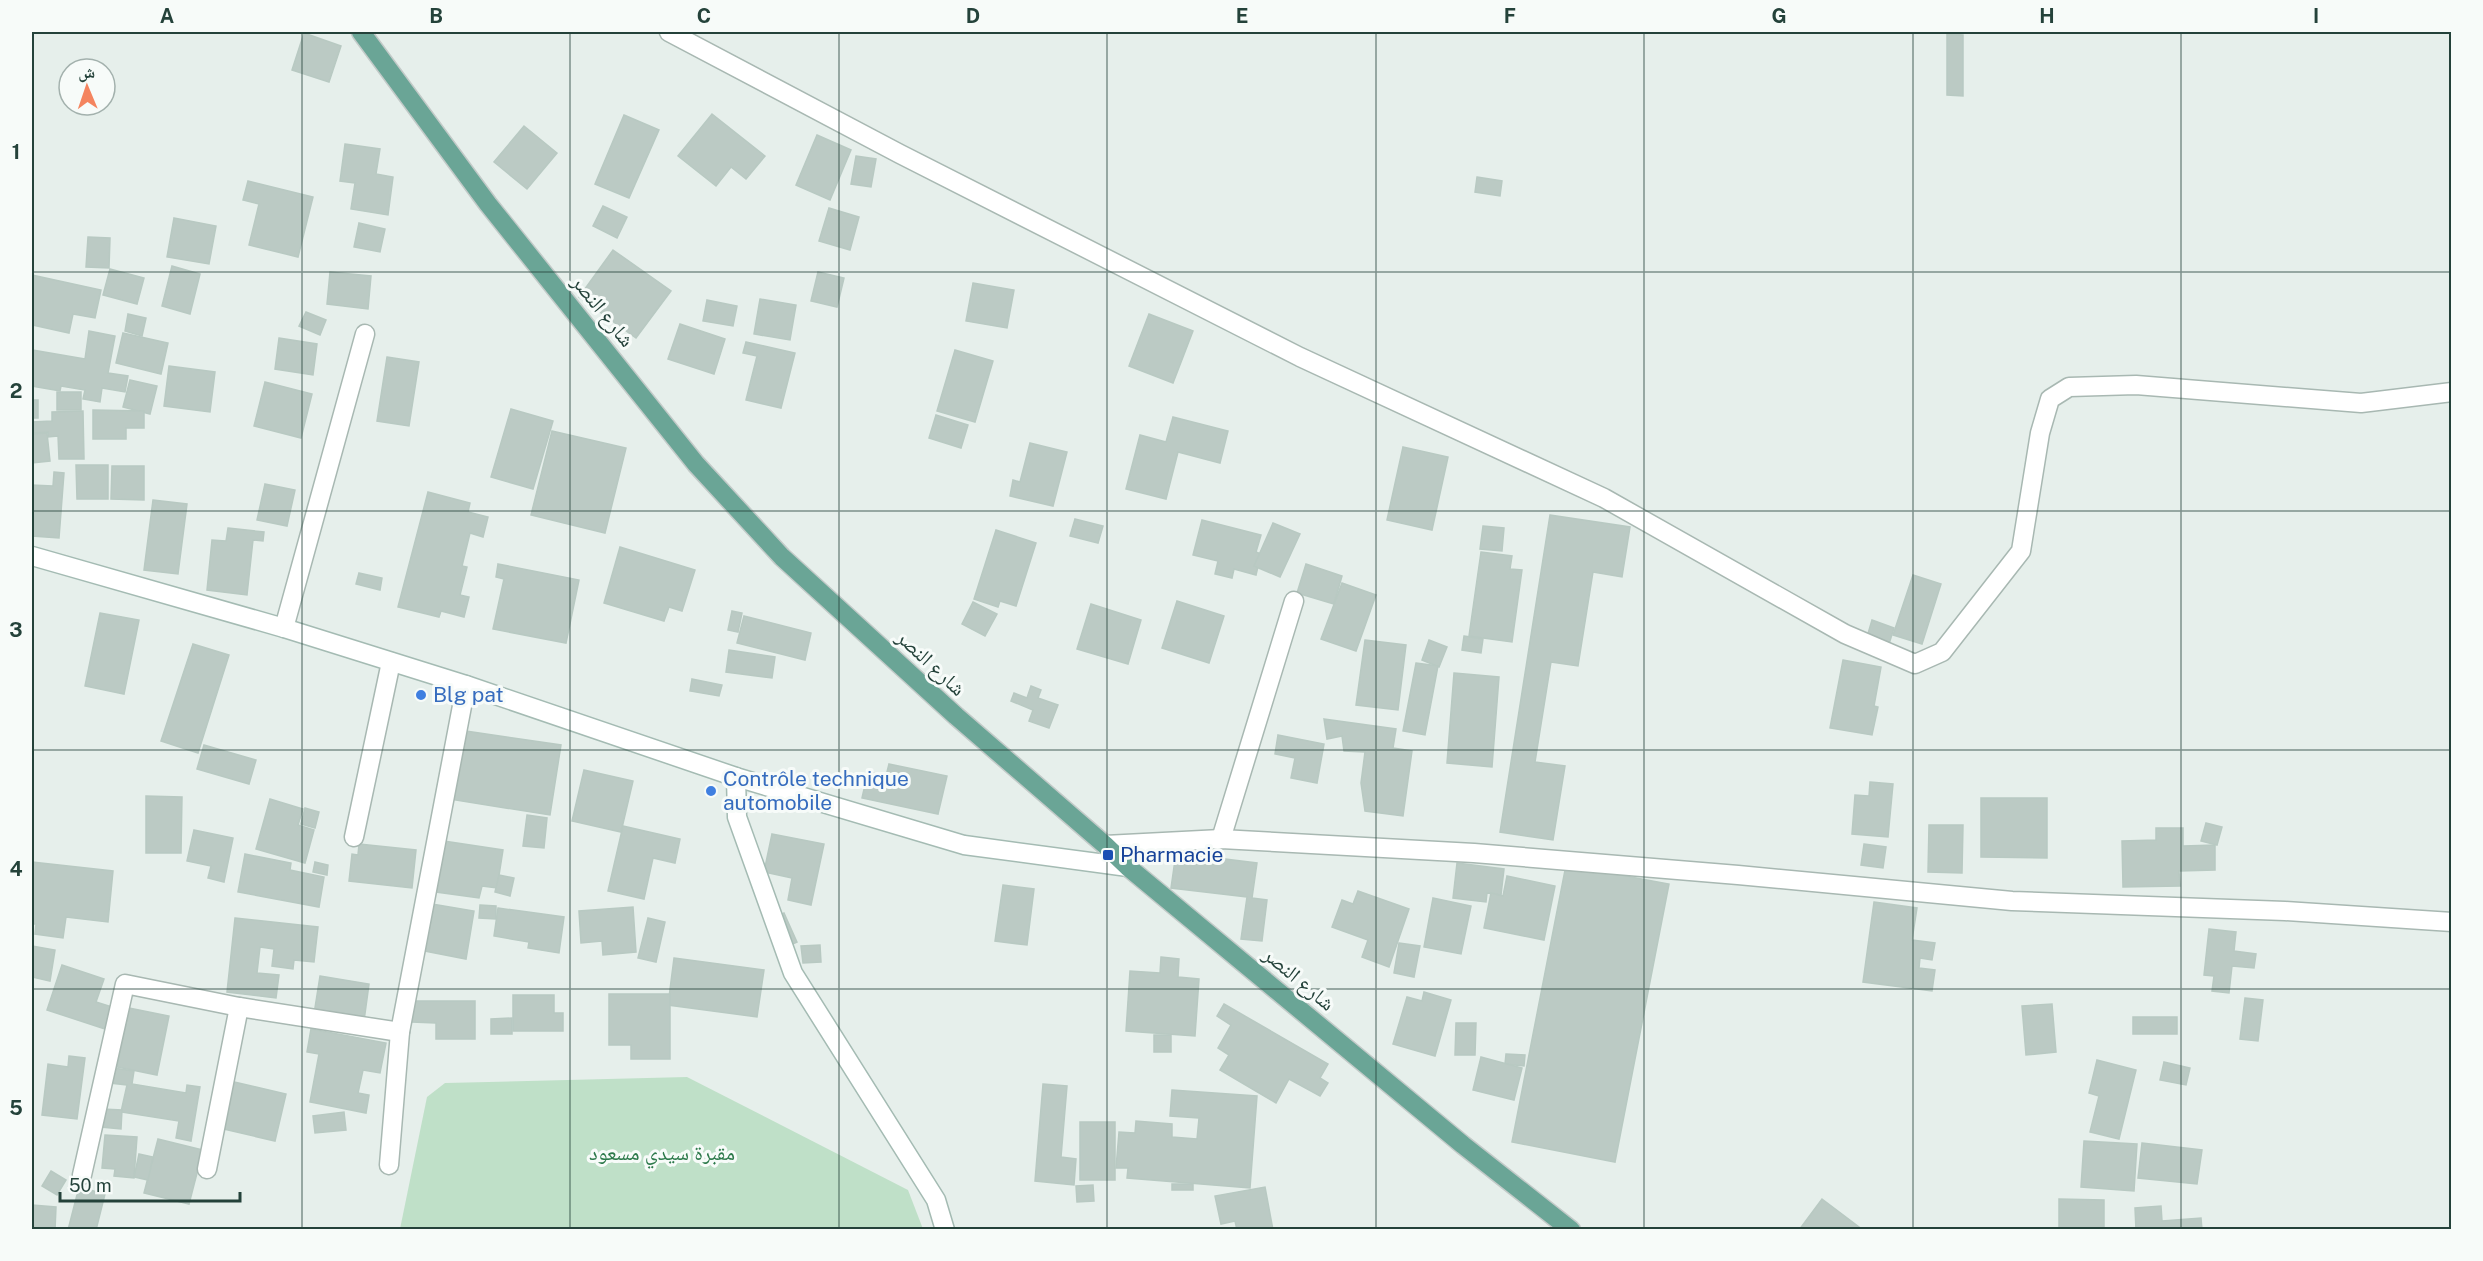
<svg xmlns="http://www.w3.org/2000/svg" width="2483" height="1261" font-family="'Public Sans','Noto Naskh Arabic',sans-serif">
<rect width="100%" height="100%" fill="#e6efeb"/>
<path fill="#bfe0c8" d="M 687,1077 L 908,1190 L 923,1229 L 400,1229 L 427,1097 L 445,1083 Z"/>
<g fill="#bbcac4" stroke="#b8c9c2" stroke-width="1.5">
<path d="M 304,33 L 341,46 L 329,82 L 292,70 Z"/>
<path d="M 1947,34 L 1963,35 L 1963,96 L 1947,95 Z"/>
<path d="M 712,114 L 765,156 L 746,179 L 731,167 L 716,186 L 678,156 Z"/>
<path d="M 624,115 L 659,130 L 629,198 L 595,184 Z"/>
<path d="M 524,126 L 557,153 L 527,189 L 494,162 Z"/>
<path d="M 817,135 L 851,150 L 830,200 L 796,185 Z"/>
<path d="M 345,144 L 380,149 L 376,174 L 393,177 L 388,215 L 351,209 L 355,183 L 340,181 Z"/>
<path d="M 856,156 L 876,159 L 871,187 L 851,184 Z"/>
<path d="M 1477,177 L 1502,181 L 1500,196 L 1475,192 Z"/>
<path d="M 248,181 L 313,197 L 298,257 L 249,245 L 259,204 L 243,200 Z"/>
<path d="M 603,206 L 627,217 L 617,238 L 593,226 Z"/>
<path d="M 829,208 L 859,217 L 850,250 L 819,241 Z"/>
<path d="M 174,218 L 216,226 L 209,264 L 167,257 Z"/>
<path d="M 359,223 L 385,229 L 380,252 L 354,247 Z"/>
<path d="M 88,237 L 110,238 L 109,268 L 86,267 Z"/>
<path d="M 613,250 L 671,291 L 636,338 L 579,297 Z"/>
<path d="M 172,266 L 200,274 L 190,314 L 162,306 Z"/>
<path d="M 110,269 L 144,278 L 137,304 L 103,295 Z"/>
<path d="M 330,272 L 371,276 L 368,309 L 327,304 Z"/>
<path d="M 818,272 L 844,278 L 837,307 L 811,301 Z"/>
<path d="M 32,275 L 101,290 L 95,318 L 73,314 L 69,333 L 32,325 Z"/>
<path d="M 973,283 L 1014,290 L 1007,328 L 966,321 Z"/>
<path d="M 760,299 L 796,305 L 790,340 L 754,334 Z"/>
<path d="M 707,300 L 737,306 L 733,326 L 703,321 Z"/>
<path d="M 306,312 L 326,320 L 320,335 L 299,326 Z"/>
<path d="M 128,314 L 146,318 L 142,336 L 125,331 Z"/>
<path d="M 1149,314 L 1193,331 L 1173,383 L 1129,366 Z"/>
<path d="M 680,324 L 725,339 L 714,374 L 668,359 Z"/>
<path d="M 89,331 L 115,336 L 108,373 L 128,376 L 125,392 L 102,388 L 100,402 L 83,399 L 85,390 L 61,386 L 60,391 L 32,386 L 32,350 L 85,359 Z"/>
<path d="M 123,333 L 168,343 L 161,374 L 116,363 Z"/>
<path d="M 279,338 L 317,344 L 313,375 L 275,369 Z"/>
<path d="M 746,342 L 795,353 L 781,408 L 746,400 L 757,356 L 743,353 Z"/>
<path d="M 955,350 L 993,361 L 975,422 L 937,411 Z"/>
<path d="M 387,357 L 419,362 L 409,426 L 377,421 Z"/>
<path d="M 169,366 L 215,372 L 210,412 L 164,406 Z"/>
<path d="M 130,380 L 157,386 L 150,414 L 123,407 Z"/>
<path d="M 265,382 L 312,394 L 301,438 L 254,426 Z"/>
<rect x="57" y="392" width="24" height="18"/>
<rect x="32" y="400" width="6" height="18"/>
<path d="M 511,409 L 553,421 L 533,489 L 491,477 Z"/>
<path d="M 93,410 L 144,411 L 144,428 L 126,428 L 126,439 L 93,439 Z"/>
<path d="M 83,411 L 84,459 L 59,459 L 58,436 L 48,437 L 48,432 L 32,433 L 32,422 L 52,421 L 52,412 Z"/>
<path d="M 936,415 L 968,425 L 961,448 L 929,438 Z"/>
<path d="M 1173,417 L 1228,431 L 1220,463 L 1178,452 L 1166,499 L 1126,489 L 1140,435 L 1166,442 Z"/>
<path d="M 552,431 L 626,448 L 605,533 L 531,515 Z"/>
<path d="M 47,433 L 50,461 L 32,463 L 32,434 Z"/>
<path d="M 1030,443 L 1067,452 L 1053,506 L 1010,496 L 1013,480 L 1020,482 Z"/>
<path d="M 1403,447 L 1448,457 L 1432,530 L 1387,520 Z"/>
<path d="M 76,465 L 108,465 L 108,499 L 77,499 Z"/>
<path d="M 112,466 L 144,466 L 144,500 L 111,499 Z"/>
<path d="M 54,472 L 64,473 L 59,538 L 32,536 L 32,485 L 53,486 Z"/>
<path d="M 265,484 L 295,490 L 287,526 L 257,520 Z"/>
<path d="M 428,492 L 470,503 L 468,512 L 488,517 L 483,537 L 470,533 L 462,566 L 467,567 L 460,595 L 469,597 L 464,617 L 441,611 L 439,617 L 398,607 Z"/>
<path d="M 153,500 L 187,504 L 178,574 L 144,570 Z"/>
<path d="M 1550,515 L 1630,527 L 1622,577 L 1593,572 L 1578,666 L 1551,662 L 1535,762 L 1565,766 L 1553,840 L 1500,832 Z"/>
<path d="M 1075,519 L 1103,526 L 1098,543 L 1070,536 Z"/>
<path d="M 1202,520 L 1261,535 L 1256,552 L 1261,554 L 1256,575 L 1234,569 L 1232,578 L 1215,574 L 1218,561 L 1193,555 Z"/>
<path d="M 1273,523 L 1300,534 L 1280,577 L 1254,566 Z"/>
<path d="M 1483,526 L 1504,528 L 1502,551 L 1480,549 Z"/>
<path d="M 228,528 L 264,532 L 263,541 L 253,540 L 247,595 L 207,590 L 212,540 L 226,541 Z"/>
<path d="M 996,530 L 1036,543 L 1016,606 L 1000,601 L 998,607 L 974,599 Z"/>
<path d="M 620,547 L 695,570 L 682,611 L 669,607 L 664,621 L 604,603 Z"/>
<path d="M 1481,552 L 1512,556 L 1510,569 L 1522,570 L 1512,642 L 1469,636 Z"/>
<path d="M 498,564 L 579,580 L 566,643 L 493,629 L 504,579 L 496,577 Z"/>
<path d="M 1306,564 L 1342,576 L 1334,604 L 1297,593 Z"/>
<path d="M 359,573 L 382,578 L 380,590 L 356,584 Z"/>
<path d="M 1913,575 L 1941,584 L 1922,644 L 1893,635 Z"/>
<path d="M 1342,583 L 1376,595 L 1356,651 L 1321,639 Z"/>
<path d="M 1177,601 L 1224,616 L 1209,663 L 1162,648 Z"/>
<path d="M 973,602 L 997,614 L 985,636 L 962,624 Z"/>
<path d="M 1091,604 L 1141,620 L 1128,664 L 1077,649 Z"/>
<path d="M 732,611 L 742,613 L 738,632 L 728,630 Z"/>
<path d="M 100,613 L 139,620 L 124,694 L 85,686 Z"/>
<path d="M 744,616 L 811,633 L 805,660 L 737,643 Z"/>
<path d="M 1872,620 L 1894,628 L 1889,644 L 1867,637 Z"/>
<path d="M 1464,636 L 1483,639 L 1481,653 L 1462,650 Z"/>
<path d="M 1365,640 L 1406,645 L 1398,710 L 1356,705 Z"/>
<path d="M 1429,640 L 1447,647 L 1439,667 L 1422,660 Z"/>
<path d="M 193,644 L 229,655 L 198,753 L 161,741 Z"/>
<path d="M 729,650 L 775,657 L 772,678 L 726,672 Z"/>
<path d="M 1843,660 L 1881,667 L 1874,706 L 1878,707 L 1872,735 L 1830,728 Z"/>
<path d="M 1416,663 L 1438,666 L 1425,735 L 1403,731 Z"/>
<path d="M 1454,673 L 1499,677 L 1492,767 L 1447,763 Z"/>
<path d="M 692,679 L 722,685 L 719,696 L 690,691 Z"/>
<path d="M 1031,686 L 1041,690 L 1038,698 L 1058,705 L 1049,728 L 1029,721 L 1033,710 L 1011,701 L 1014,693 L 1027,698 Z"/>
<path d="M 1324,719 L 1396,729 L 1393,748 L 1412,751 L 1403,816 L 1365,811 L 1361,783 L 1365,752 L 1344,751 L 1342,736 L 1327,739 Z"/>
<path d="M 459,730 L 561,745 L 550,815 L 449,799 Z"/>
<path d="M 1278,735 L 1324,744 L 1317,783 L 1291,778 L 1295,758 L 1275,754 Z"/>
<path d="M 204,745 L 256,760 L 249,784 L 197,769 Z"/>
<path d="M 889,764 L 947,776 L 938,814 L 862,798 L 868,772 L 886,776 Z"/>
<path d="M 584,770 L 633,781 L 621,832 L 572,821 Z"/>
<path d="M 1870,782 L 1893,784 L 1888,837 L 1852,834 L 1855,795 L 1869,796 Z"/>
<path d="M 146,796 L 182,797 L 181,853 L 146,853 Z"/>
<path d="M 1981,798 L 2047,798 L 2047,858 L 1981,857 Z"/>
<path d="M 270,799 L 303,809 L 298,825 L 314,830 L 305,863 L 256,849 Z"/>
<path d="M 305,808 L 319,812 L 315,828 L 301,824 Z"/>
<path d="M 527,815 L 547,818 L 544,848 L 523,846 Z"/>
<path d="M 2206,823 L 2222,827 L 2217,845 L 2201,841 Z"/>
<path d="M 1929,825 L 1963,825 L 1962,873 L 1928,872 Z"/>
<path d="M 623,826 L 680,839 L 675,863 L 653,858 L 644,899 L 608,891 Z"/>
<path d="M 2156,828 L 2183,828 L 2183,846 L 2215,845 L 2215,870 L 2179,871 L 2180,886 L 2123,887 L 2122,841 L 2156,840 Z"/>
<path d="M 194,830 L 233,838 L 224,882 L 208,878 L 211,866 L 187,861 Z"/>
<path d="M 772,834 L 824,844 L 811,905 L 788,900 L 792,878 L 764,872 Z"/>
<path d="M 437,840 L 503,850 L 497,888 L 482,886 L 479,898 L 429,891 Z"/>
<path d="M 359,844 L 416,850 L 412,888 L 349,881 L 352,854 L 358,855 Z"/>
<path d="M 1864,844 L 1886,847 L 1883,868 L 1861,865 Z"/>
<path d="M 1176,853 L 1257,863 L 1252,898 L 1267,900 L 1262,941 L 1241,939 L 1247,897 L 1171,888 Z"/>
<path d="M 245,854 L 291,863 L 290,870 L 324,877 L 319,907 L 238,892 Z"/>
<path d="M 32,862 L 113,871 L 108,922 L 66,917 L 63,938 L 35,934 L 36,924 L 32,924 Z"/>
<path d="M 315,862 L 328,865 L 327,875 L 313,872 Z"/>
<path d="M 1457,863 L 1504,869 L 1501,895 L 1487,893 L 1486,902 L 1453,898 Z"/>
<path d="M 1566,865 L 1669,884 L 1615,1162 L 1512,1142 Z"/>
<path d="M 499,875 L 514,878 L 510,896 L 495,892 Z"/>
<path d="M 1507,876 L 1555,886 L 1544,940 L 1484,928 L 1491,893 L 1503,896 Z"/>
<path d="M 1003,885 L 1034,889 L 1027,945 L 995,941 Z"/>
<path d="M 1358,891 L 1409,909 L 1389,967 L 1362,957 L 1368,940 L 1332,927 L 1342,900 L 1353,904 Z"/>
<path d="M 1433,898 L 1471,906 L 1461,954 L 1424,947 Z"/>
<path d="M 1874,902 L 1917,908 L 1912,940 L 1935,943 L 1932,960 L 1920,958 L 1919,968 L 1935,970 L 1932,991 L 1863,982 Z"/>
<path d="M 432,904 L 474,911 L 466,959 L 424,951 Z"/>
<path d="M 480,905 L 496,906 L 496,919 L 479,918 Z"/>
<path d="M 633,907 L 636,952 L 603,955 L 602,941 L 581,943 L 579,911 Z"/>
<path d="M 498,908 L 564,917 L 559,953 L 528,948 L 529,942 L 494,936 Z"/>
<path d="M 784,913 L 797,942 L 788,946 L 775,917 Z"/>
<path d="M 235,918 L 318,927 L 314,962 L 294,960 L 293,969 L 272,966 L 274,949 L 260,947 L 257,973 L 279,975 L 276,998 L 227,992 Z"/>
<path d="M 648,918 L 665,922 L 656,962 L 638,958 Z"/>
<path d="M 2209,929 L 2236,932 L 2234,951 L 2256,954 L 2254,968 L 2232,966 L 2229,993 L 2212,991 L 2214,976 L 2204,975 Z"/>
<path d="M 1399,943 L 1420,946 L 1414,977 L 1394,973 Z"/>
<path d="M 820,945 L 821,962 L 803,963 L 801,946 Z"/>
<path d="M 32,946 L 55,950 L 50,981 L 32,977 Z"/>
<path d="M 1161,957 L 1179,959 L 1178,977 L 1199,979 L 1195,1036 L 1126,1031 L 1130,971 L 1160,973 Z"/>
<path d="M 674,958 L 764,970 L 757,1017 L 668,1005 Z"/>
<path d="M 62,965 L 104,979 L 96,1002 L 112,1007 L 105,1029 L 47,1010 Z"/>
<path d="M 320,976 L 369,984 L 364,1021 L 314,1014 Z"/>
<path d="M 1424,992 L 1451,1000 L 1435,1056 L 1393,1044 L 1407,997 L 1422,1001 Z"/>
<path d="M 609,994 L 670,994 L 670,1059 L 631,1059 L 631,1045 L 609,1045 Z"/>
<path d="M 513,995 L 554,995 L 554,1013 L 563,1013 L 563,1031 L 513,1031 Z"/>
<path d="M 2245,998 L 2263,1000 L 2258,1041 L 2240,1039 Z"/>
<path d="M 413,1001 L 475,1001 L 475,1039 L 436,1039 L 436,1023 L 412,1022 Z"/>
<path d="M 1224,1004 L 1328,1064 L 1320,1078 L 1328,1083 L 1320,1096 L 1289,1079 L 1276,1103 L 1220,1070 L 1229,1055 L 1218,1048 L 1231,1025 L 1217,1016 Z"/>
<path d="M 2052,1004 L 2056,1052 L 2026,1055 L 2022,1006 Z"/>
<path d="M 129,1008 L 169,1016 L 157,1075 L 117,1067 Z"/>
<rect x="2133" y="1017" width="44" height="17"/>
<path d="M 512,1018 L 512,1034 L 491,1034 L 491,1019 Z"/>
<path d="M 1456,1023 L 1476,1023 L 1475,1055 L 1455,1055 Z"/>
<path d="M 311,1029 L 386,1043 L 380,1073 L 363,1070 L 358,1093 L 369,1095 L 366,1113 L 310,1102 L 319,1054 L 307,1052 Z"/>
<rect x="1154" y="1035" width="17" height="17"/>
<path d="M 1506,1054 L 1525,1055 L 1524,1066 L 1505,1064 Z"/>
<path d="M 69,1056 L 85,1058 L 77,1119 L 42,1115 L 48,1064 L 68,1067 Z"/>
<path d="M 1481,1057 L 1522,1068 L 1514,1100 L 1473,1090 Z"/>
<path d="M 2097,1060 L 2136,1070 L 2119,1139 L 2090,1132 L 2099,1096 L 2089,1093 Z"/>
<path d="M 2164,1062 L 2190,1068 L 2186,1085 L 2160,1080 Z"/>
<path d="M 113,1068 L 134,1071 L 132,1084 L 186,1093 L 187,1085 L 200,1087 L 191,1141 L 176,1138 L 179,1121 L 121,1112 L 127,1085 L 110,1083 Z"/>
<path d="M 230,1081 L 286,1094 L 275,1141 L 219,1128 Z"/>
<path d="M 1043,1084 L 1067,1086 L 1061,1157 L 1076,1159 L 1074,1185 L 1035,1181 Z"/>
<path d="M 1172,1090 L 1257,1096 L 1250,1188 L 1127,1178 L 1128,1168 L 1116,1168 L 1119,1132 L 1135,1133 L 1136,1121 L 1172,1124 L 1172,1137 L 1197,1139 L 1199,1118 L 1170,1116 Z"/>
<path d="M 102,1109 L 122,1110 L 121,1129 L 101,1127 Z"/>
<path d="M 344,1112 L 346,1130 L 315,1133 L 313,1116 Z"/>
<rect x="1080" y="1122" width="35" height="58"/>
<path d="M 105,1135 L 137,1137 L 134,1178 L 114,1176 L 115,1169 L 102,1168 Z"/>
<path d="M 158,1139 L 203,1150 L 189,1204 L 144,1193 Z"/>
<path d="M 2084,1141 L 2137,1144 L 2134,1191 L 2081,1187 Z"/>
<path d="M 2142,1143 L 2202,1150 L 2197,1184 L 2138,1178 Z"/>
<path d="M 139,1154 L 153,1157 L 148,1180 L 134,1177 Z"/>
<path d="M 51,1171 L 66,1180 L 57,1195 L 42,1186 Z"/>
<rect x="1172" y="1184" width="21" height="6"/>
<path d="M 1093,1185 L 1094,1201 L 1077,1202 L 1076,1186 Z"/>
<path d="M 79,1187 L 105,1194 L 96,1230 L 68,1230 Z"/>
<path d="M 1265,1187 L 1273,1230 L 1237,1230 L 1235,1221 L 1221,1224 L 1215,1196 Z"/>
<path d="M 1822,1199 L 1863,1230 L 1799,1230 Z"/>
<path d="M 2059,1199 L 2104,1200 L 2104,1230 L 2059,1230 Z"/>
<path d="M 32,1205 L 56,1207 L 55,1230 L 32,1230 Z"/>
<path d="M 2161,1206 L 2162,1221 L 2201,1218 L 2202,1230 L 2136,1230 L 2135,1208 Z"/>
</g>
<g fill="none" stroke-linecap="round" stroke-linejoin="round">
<g stroke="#a8b8b2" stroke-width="21">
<g id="street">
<path d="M 669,32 L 900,154 L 1300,357 L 1604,498 L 1845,634 L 1915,664 L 1942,652 L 2021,551 L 2040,433 L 2050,399 L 2069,387 L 2136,385 L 2361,403 L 2452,392"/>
<path d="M 284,628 L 365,334"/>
<path d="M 354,837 L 391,662"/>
<path d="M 1221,839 L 1294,601"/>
<path d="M 1105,845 L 1221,839 L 1474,853 L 1738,875 L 2012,901 L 2285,911 L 2452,922"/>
<path d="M 389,1165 L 400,1032 L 466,685"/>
<path d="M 207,1169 L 239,1007"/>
<path d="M 82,1175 L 125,984 L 239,1007 L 400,1032"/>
</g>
</g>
<g stroke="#a4bbb3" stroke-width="21">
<g id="secondary">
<path d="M 32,556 L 284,628 L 466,685 L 736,777 L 964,845 L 1128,867"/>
<path d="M 736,777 L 737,817 L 793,973 L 936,1200 L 945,1230"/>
</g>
</g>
<g stroke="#c2cac8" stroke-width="21">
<path id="primary" d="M 361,32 L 488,204 L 696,464 L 782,557 L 956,716 L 1105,845 L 1128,867 L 1463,1145 L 1571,1230"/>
</g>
<use href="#street" stroke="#fff" stroke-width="18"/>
<use href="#secondary" stroke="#fff" stroke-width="18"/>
<use href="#primary" stroke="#6aa596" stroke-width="18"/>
</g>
<path fill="none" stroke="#24423a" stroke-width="1.5" stroke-opacity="0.55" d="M 302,32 L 302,1230M 570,32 L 570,1230M 839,32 L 839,1230M 1107,32 L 1107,1230M 1376,32 L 1376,1230M 1644,32 L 1644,1230M 1913,32 L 1913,1230M 2181,32 L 2181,1230M 32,272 L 2452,272M 32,511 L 2452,511M 32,750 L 2452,750M 32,989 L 2452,989"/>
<g fill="#3f7fe0" stroke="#f7fbf9" stroke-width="2">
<circle cx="421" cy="695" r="6"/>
<circle cx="711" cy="791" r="6"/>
</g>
<rect fill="#1a4fb4" stroke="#f7fbf9" stroke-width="2" x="1102" y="849" width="12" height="12" rx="3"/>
<g text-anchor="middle" stroke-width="6" stroke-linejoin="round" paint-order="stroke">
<g font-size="21" fill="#24423a" stroke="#f7fbf9">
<text transform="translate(603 311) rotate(51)" y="7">شارع النصر</text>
<text transform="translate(931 663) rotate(43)" y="7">شارع النصر</text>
<text transform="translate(1299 979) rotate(40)" y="7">شارع النصر</text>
</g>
<g font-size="21" fill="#366cbe" stroke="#f7fbf9" text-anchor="start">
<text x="433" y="702">Blg pat</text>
<text x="723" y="786">Contrôle technique<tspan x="723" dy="24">automobile</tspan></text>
</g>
<g font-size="21" fill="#164399" stroke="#f7fbf9" text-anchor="start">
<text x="1120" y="862">Pharmacie</text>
</g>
<g font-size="21" fill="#2d7a4b" stroke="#f7fbf9">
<text x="662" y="1160">مقبرة سيدي مسعود</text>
</g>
</g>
<rect width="2483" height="1261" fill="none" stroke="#f7fbf9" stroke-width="66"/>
<g transform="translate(87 87) rotate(358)"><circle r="28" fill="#f7fbf9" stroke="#a3b1ad" stroke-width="1.5"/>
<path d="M0-4.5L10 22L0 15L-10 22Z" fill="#f4845f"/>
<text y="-9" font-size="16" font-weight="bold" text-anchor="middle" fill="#24423a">ش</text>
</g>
<path d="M60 1192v9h180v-9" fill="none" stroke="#24423a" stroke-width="3"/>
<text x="69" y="1192" font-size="18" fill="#24423a" stroke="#f7fbf9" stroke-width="4.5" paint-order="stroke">50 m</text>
<rect x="33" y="33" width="2417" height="1195" fill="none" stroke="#24423a" stroke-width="2"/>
<g font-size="20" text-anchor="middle" font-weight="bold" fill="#24423a">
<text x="167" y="23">A</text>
<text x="436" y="23">B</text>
<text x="704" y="23">C</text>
<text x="973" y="23">D</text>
<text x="1242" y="23">E</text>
<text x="1510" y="23">F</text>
<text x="1779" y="23">G</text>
<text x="2047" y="23">H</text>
<text x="2316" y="23">I</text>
<text x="16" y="159">1</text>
<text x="16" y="398">2</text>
<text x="16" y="637">3</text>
<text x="16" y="876">4</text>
<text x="16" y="1115">5</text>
</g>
</svg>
